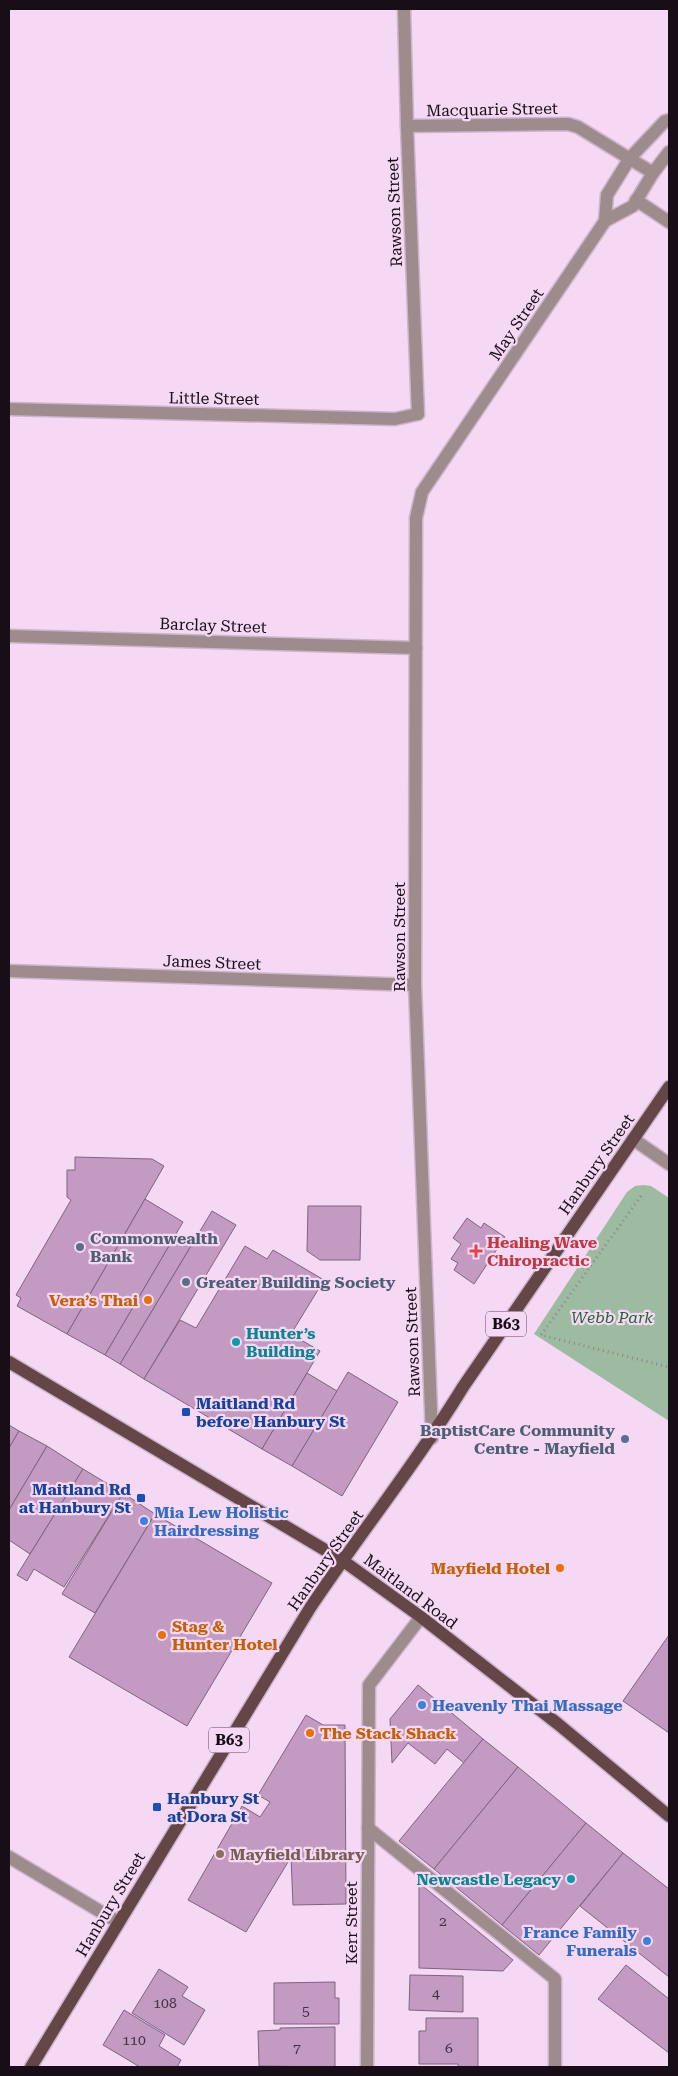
<svg xmlns="http://www.w3.org/2000/svg" width="678" height="2076" font-family="'Roboto Serif',serif">
<rect width="100%" height="100%" fill="#f5d8f4"/>
<path fill="#9dbba1" d="M 643,1185 L 651,1186 L 669,1198 L 669,1421 L 534,1334 L 627,1192 L 635,1186 Z"/>
<g fill="#c39ac2" stroke="#7e647d">
<path d="M 75,1157 L 152,1159 L 164,1166 L 67,1334 L 17,1306 L 21,1298 L 16,1295 L 71,1200 L 67,1197 L 67,1170 L 75,1170 Z"/>
<path d="M 145,1199 L 183,1222 L 105,1355 L 67,1334 Z"/>
<path d="M 308,1206 L 361,1206 L 360,1260 L 320,1260 L 307,1251 Z"/>
<path d="M 212,1211 L 236,1225 L 144,1379 L 120,1364 Z"/>
<path d="M 467,1218 L 481,1228 L 484,1223 L 505,1237 L 474,1284 L 454,1270 L 458,1263 L 451,1259 L 461,1244 L 453,1238 Z"/>
<path d="M 176,1234 L 192,1244 L 120,1364 L 105,1355 Z"/>
<path d="M 245,1246 L 267,1259 L 273,1250 L 324,1280 L 291,1334 L 320,1351 L 262,1449 L 144,1379 L 180,1320 L 196,1328 Z"/>
<path d="M 348,1372 L 398,1402 L 342,1496 L 292,1466 Z"/>
<path d="M 307,1373 L 337,1391 L 292,1466 L 262,1449 Z"/>
<path d="M 9,1425 L 19,1431 L 9,1448 Z"/>
<path d="M 19,1431 L 47,1446 L 9,1510 L 9,1448 Z"/>
<path d="M 47,1446 L 83,1469 L 30,1554 L 9,1540 L 9,1510 Z"/>
<path d="M 83,1469 L 123,1493 L 64,1587 L 34,1569 L 27,1581 L 17,1575 Z"/>
<path d="M 123,1493 L 155,1514 L 95,1613 L 62,1594 Z"/>
<path d="M 155,1514 L 272,1583 L 187,1726 L 69,1657 Z"/>
<path d="M 669,1635 L 669,1733 L 623,1701 Z"/>
<path d="M 418,1685 L 483,1739 L 464,1763 L 447,1749 L 435,1764 L 408,1743 L 392,1763 L 390,1719 Z"/>
<path d="M 306,1715 L 323,1725 L 345,1725 L 346,1904 L 293,1905 L 291,1857 L 246,1932 L 188,1900 L 242,1806 L 260,1817 L 270,1802 L 258,1795 Z"/>
<path d="M 483,1739 L 518,1767 L 434,1869 L 399,1841 Z"/>
<path d="M 518,1767 L 586,1823 L 502,1925 L 434,1869 Z"/>
<path d="M 586,1823 L 623,1853 L 539,1955 L 502,1925 Z"/>
<path d="M 623,1853 L 669,1889 L 669,1977 L 580,1906 Z"/>
<path d="M 419,1883 L 513,1960 L 503,1971 L 419,1968 Z"/>
<path d="M 626,1965 L 669,1999 L 669,2053 L 598,1999 Z"/>
<path d="M 159,1969 L 188,1987 L 182,1996 L 205,2010 L 184,2045 L 132,2013 Z"/>
<path d="M 410,1975 L 463,1976 L 463,2012 L 409,2010 Z"/>
<path d="M 335,1982 L 335,1998 L 339,1998 L 339,2024 L 274,2024 L 274,1983 Z"/>
<path d="M 124,2010 L 165,2035 L 159,2046 L 181,2060 L 177,2067 L 140,2067 L 103,2045 Z"/>
<path d="M 426,2018 L 478,2018 L 478,2067 L 458,2067 L 458,2064 L 419,2064 L 419,2031 L 426,2031 Z"/>
<path d="M 335,2027 L 335,2067 L 259,2066 L 258,2031 L 280,2030 L 280,2028 Z"/>
</g>
<g fill="none" stroke-linecap="round" stroke-linejoin="round">
<g stroke="#cdb4cc" stroke-width="15">
<g id="service">
<path d="M 636,200 L 669,222"/>
<path d="M 9,409 L 395,419 L 418,414"/>
<path d="M 368,1828 L 555,1979 L 555,2067"/>
</g>
</g>
<g stroke="#cdb4cc" stroke-width="15">
<g id="minor">
<path d="M 404,9 L 407,126 L 418,414"/>
<path d="M 407,126 L 568,124 L 578,127 L 653,173"/>
<path d="M 605,221 L 607,195 L 630,158 L 665,121 L 669,120"/>
<path d="M 9,636 L 416,648"/>
<path d="M 9,971 L 415,985"/>
<path d="M 633,1139 L 669,1164"/>
<path d="M 432,1438 L 415,985 L 416,518 L 422,492 L 605,221 L 633,206 L 653,173 L 669,152"/>
<path d="M 9,1857 L 118,1922"/>
<path d="M 367,2067 L 369,1685 L 421,1617"/>
</g>
</g>
<g stroke="#cdb4cc" stroke-width="15">
<g id="primary">
<path d="M 9,1362 L 342,1560 L 421,1617 L 558,1724 L 669,1816"/>
<path d="M 31,2067 L 310,1608 C 360,1533 416,1464 463,1387 L 669,1087"/>
</g>
</g>
<path stroke="#948094" stroke-width="3" stroke-dasharray="1 4" stroke-linecap="butt" d="M 641,1196 L 541,1335 L 669,1367"/>
<use href="#service" stroke="#9e8c8c" stroke-width="12"/>
<use href="#minor" stroke="#9e8c8c" stroke-width="12"/>
<use href="#primary" stroke="#644646" stroke-width="12"/>
</g>
<g fill="#5c6f8a" stroke="#f5d8f4" stroke-width="2">
<circle cx="80" cy="1247" r="5"/>
<circle cx="186" cy="1282" r="5"/>
<circle cx="625" cy="1439" r="5"/>
</g>
<path fill="#e0444e" stroke="#f5d8f4" stroke-width="2" d="M473.5 1243.5h5v5h5v5h-5v5h-5v-5h-5v-5h5z"/>
<g fill="#e8710a" stroke="#f5d8f4" stroke-width="2">
<circle cx="148" cy="1300" r="5"/>
<circle cx="560" cy="1568" r="5"/>
<circle cx="162" cy="1635" r="5"/>
<circle cx="310" cy="1733" r="5"/>
</g>
<g fill="#0f9aa8" stroke="#f5d8f4" stroke-width="2">
<circle cx="236" cy="1342" r="5"/>
<circle cx="571" cy="1879" r="5"/>
</g>
<g fill="#1a4fb4" stroke="#f5d8f4" stroke-width="2">
<rect x="181" y="1407" width="10" height="10" rx="2.5"/>
<rect x="136" y="1493" width="10" height="10" rx="2.5"/>
<rect x="152" y="1802" width="10" height="10" rx="2.5"/>
</g>
<g fill="#3f7fe0" stroke="#f5d8f4" stroke-width="2">
<circle cx="144" cy="1521" r="5"/>
<circle cx="422" cy="1705" r="5"/>
<circle cx="647" cy="1941" r="5"/>
</g>
<circle fill="#8d6e63" stroke="#f5d8f4" stroke-width="2" cx="220" cy="1854" r="5"/>
<g text-anchor="middle" stroke-width="4.5" stroke-linejoin="round" paint-order="stroke">
<g font-size="14" fill="#423142">
<text x="443" y="1926">2</text>
<text x="436" y="1998">4</text>
<text x="165" y="2008">108</text>
<text x="306" y="2016">5</text>
<text x="134" y="2045">110</text>
<text x="297" y="2053">7</text>
<text x="449" y="2053">6</text>
</g>
<g fill="#f5d8f4" stroke="#5a4b59" stroke-width="1">
<rect x="486" y="1311.5" width="40" height="25" rx="4"/>
<rect x="209" y="1727.5" width="40" height="25" rx="4"/>
</g>
<g font-size="15" font-weight="bold" fill="#170e17">
<text x="506" y="1329">B63</text>
<text x="229" y="1745">B63</text>
</g>
<g font-size="16" fill="#170e17" stroke="#f5d8f4">
<text transform="translate(492 109) rotate(-1)" y="6">Macquarie Street</text>
<text transform="translate(394 212) rotate(-92)" y="6">Rawson Street</text>
<text transform="translate(516 324) rotate(-56)" y="6">May Street</text>
<text transform="translate(214 398) rotate(1)" y="6">Little Street</text>
<text transform="translate(213 625) rotate(2)" y="6">Barclay Street</text>
<text transform="translate(399 937) rotate(-90)" y="6">Rawson Street</text>
<text transform="translate(212 962) rotate(2)" y="6">James Street</text>
<text transform="translate(596 1164) rotate(-55)" y="6">Hanbury Street</text>
<text transform="translate(412 1342) rotate(-92)" y="6">Rawson Street</text>
<text transform="translate(325 1560) rotate(-55)" y="6">Hanbury Street</text>
<text transform="translate(411 1591) rotate(37)" y="6">Maitland Road</text>
<text transform="translate(110 1904) rotate(-59)" y="6">Hanbury Street</text>
<text transform="translate(351 1923) rotate(-90)" y="6">Kerr Street</text>
</g>
<g font-size="16" font-weight="bold" fill="#4e5e75" stroke="#f5d8f4" text-anchor="start">
<text x="90" y="1244">Commonwealth<tspan x="90" dy="18">Bank</tspan></text>
<text x="196" y="1288">Greater Building Society</text>
<text x="615" y="1436" text-anchor="end">BaptistCare Community<tspan x="615" dy="18">Centre - Mayfield</tspan></text>
</g>
<g font-size="16" font-weight="bold" fill="#be3a42" stroke="#f5d8f4" text-anchor="start">
<text x="487" y="1248">Healing Wave<tspan x="487" dy="18">Chiropractic</tspan></text>
</g>
<g font-size="16" font-weight="bold" fill="#c56008" stroke="#f5d8f4" text-anchor="end">
<text x="138" y="1306">Vera’s Thai</text>
<text x="550" y="1574">Mayfield Hotel</text>
<text x="172" y="1632" text-anchor="start">Stag &amp;<tspan x="172" dy="18">Hunter Hotel</tspan></text>
<text x="320" y="1739" text-anchor="start">The Stack Shack</text>
</g>
<g font-size="16" font-style="italic" fill="#236535" stroke="#f5d8f4">
<text x="612" y="1323">Webb Park</text>
</g>
<g font-size="16" font-weight="bold" fill="#0d838f" stroke="#f5d8f4" text-anchor="start">
<text x="246" y="1339">Hunter’s<tspan x="246" dy="18">Building</tspan></text>
<text x="561" y="1885" text-anchor="end">Newcastle Legacy</text>
</g>
<g font-size="16" font-weight="bold" fill="#164399" stroke="#f5d8f4" text-anchor="start">
<text x="196" y="1409">Maitland Rd<tspan x="196" dy="18">before Hanbury St</tspan></text>
<text x="131" y="1495" text-anchor="end">Maitland Rd<tspan x="131" dy="18">at Hanbury St</tspan></text>
<text x="167" y="1804">Hanbury St<tspan x="167" dy="18">at Dora St</tspan></text>
</g>
<g font-size="16" font-weight="bold" fill="#366cbe" stroke="#f5d8f4" text-anchor="start">
<text x="154" y="1518">Mia Lew Holistic<tspan x="154" dy="18">Hairdressing</tspan></text>
<text x="432" y="1711">Heavenly Thai Massage</text>
<text x="637" y="1938" text-anchor="end">France Family<tspan x="637" dy="18">Funerals</tspan></text>
</g>
<g font-size="16" font-weight="bold" fill="#785e54" stroke="#f5d8f4" text-anchor="start">
<text x="230" y="1860">Mayfield Library</text>
</g>
</g>
<rect width="678" height="2076" fill="none" stroke="#170e17" stroke-width="20"/>
</svg>
